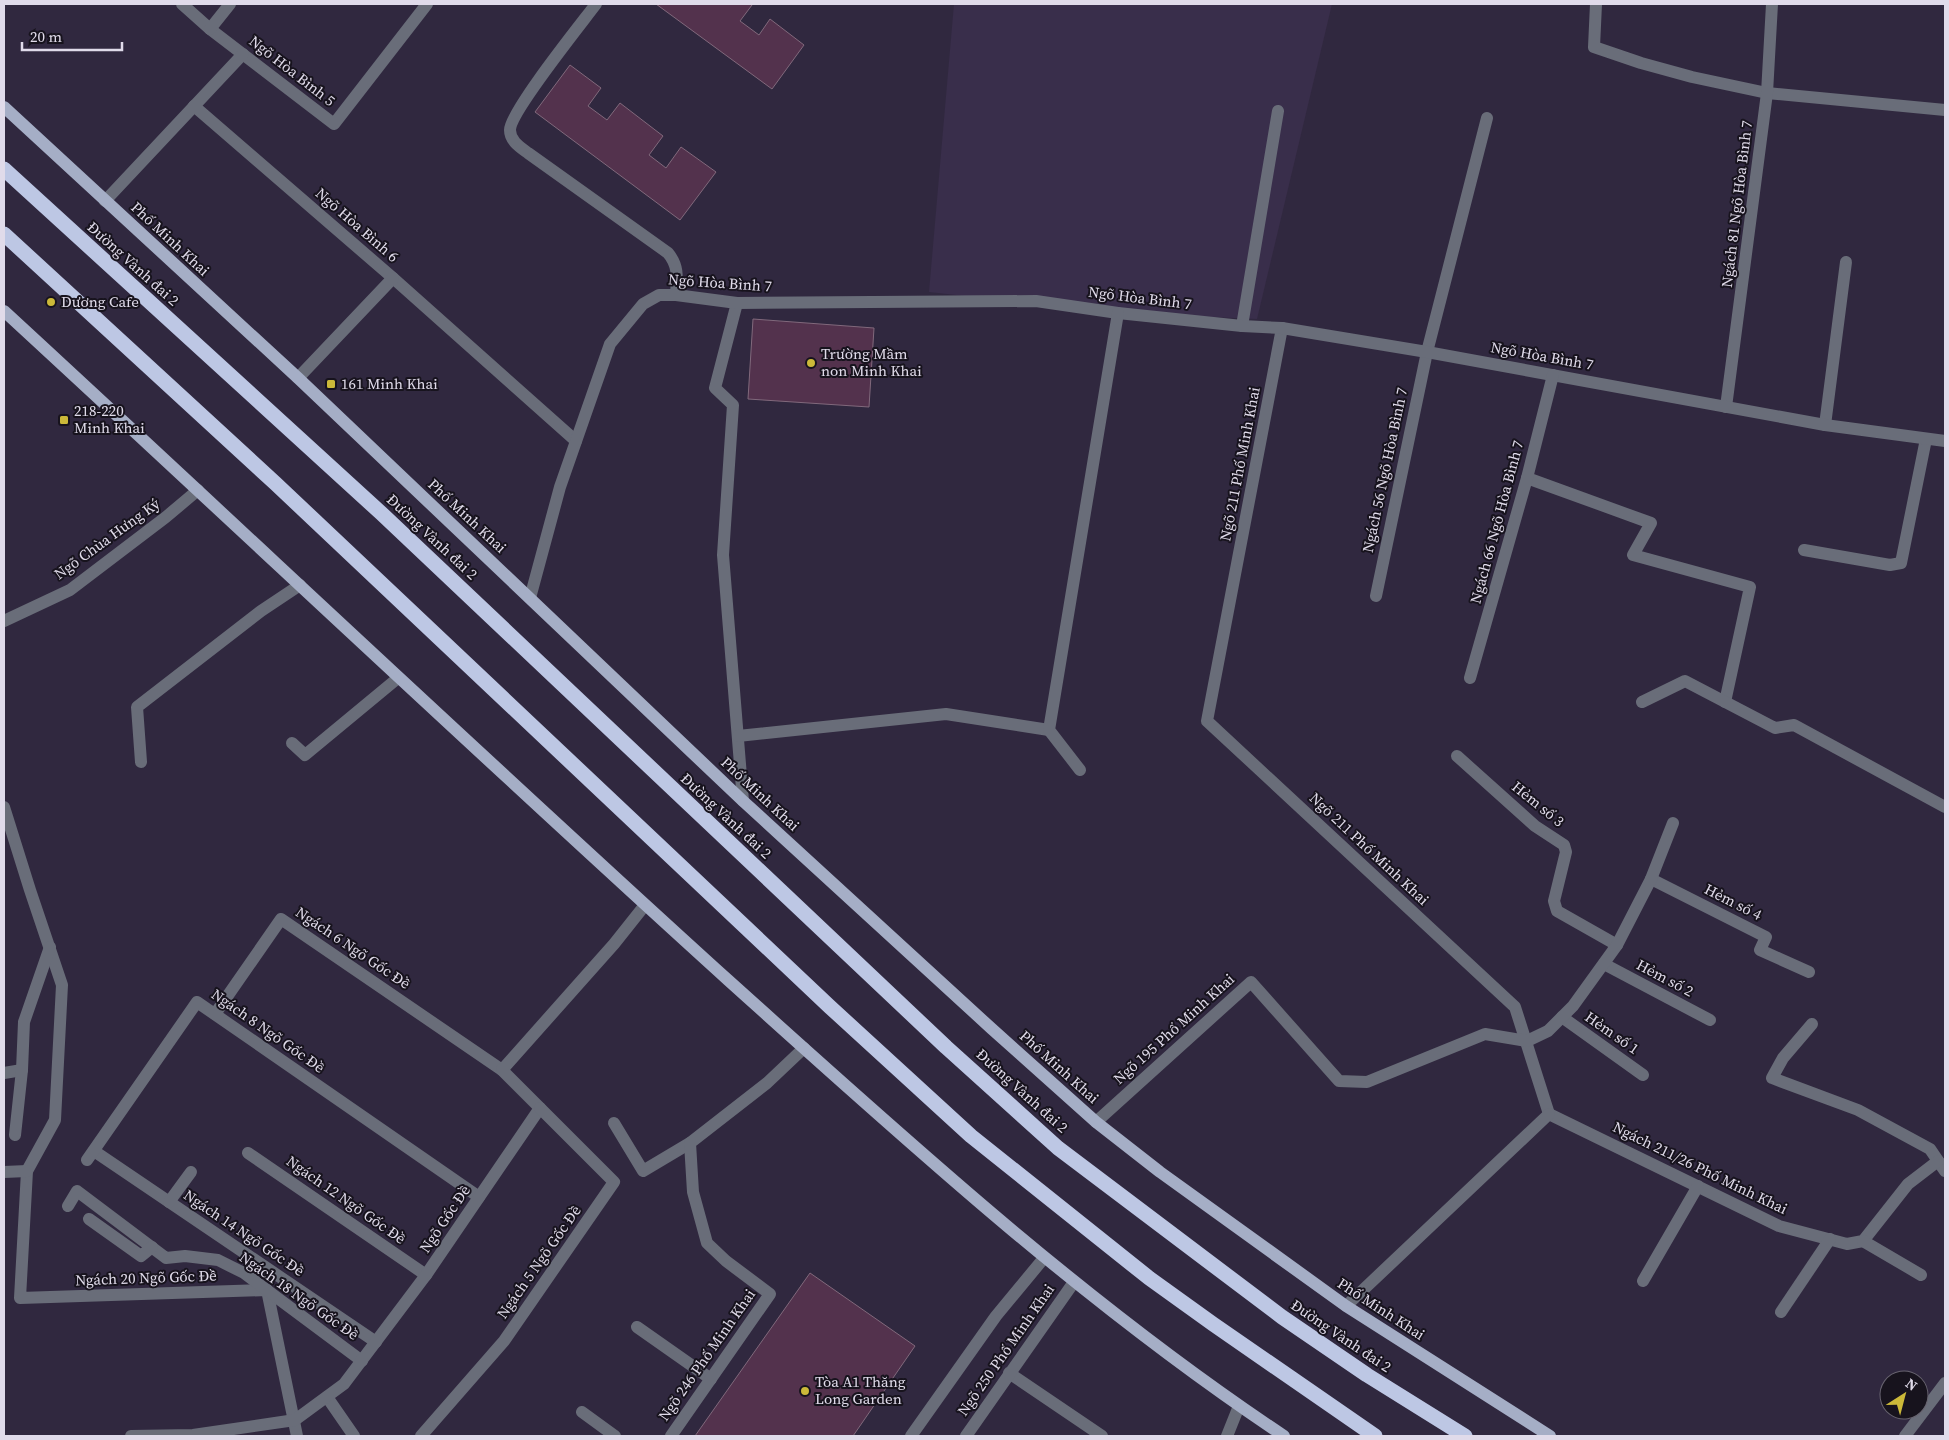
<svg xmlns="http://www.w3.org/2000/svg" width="1949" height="1440" font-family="'Source Serif 4',serif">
<rect width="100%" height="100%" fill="#30283f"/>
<path fill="#392e4b" d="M 954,4 L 1332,4 L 1257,319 L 1118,313 L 929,292 Z"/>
<g fill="#53324d" stroke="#81697c">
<path d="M 656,4 L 751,4 L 752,5 L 740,21 L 759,35 L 770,19 L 804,45 L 772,89 Z"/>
<path d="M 570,65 L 601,88 L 588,106 L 607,120 L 620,103 L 663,136 L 649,155 L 666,168 L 681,147 L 716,172 L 680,220 L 535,112 Z"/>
<path d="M 753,319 L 874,328 L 869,407 L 748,399 Z"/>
<path d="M 810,1273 L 915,1346 L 853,1436 L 695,1436 Z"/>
</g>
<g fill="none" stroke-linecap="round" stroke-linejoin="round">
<g stroke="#696d79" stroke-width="12">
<path d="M 182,4 L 210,29 L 334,124 L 427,4"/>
<path d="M 596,4 C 581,24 510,112 510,130 C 510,141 520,147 528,153 L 668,253 C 679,266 677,278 676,295"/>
<path d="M 1596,4 L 1594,47 L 1641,63 L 1692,77 L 1767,93 L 1945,110"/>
<path d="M 210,29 L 230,4"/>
<path d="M 194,106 L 393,278 L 576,441"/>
<path d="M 105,201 L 243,54"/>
<path d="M 737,303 L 715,388 L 733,405 L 723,555 L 743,801"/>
<path d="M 1242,326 L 1278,111"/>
<path d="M 1282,328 L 1207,721 L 1515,1007 L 1549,1114"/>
<path d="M 298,378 L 393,278"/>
<path d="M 1726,407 L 1767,93 L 1772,4"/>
<path d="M 1825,425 L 1846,262"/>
<path d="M 1527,478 L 1651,523 L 1633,555 L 1750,587 L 1725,702"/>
<path d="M 1804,550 L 1890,565 L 1901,563 L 1926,439"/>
<path d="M 1376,596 L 1427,352 L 1487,118"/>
<path d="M 530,598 L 560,487 L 610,344 L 643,304 L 659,295 L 676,295 L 737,303 L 1036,301 L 1118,313 L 1242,326 L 1282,328 L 1427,352 L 1825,425 L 1945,441"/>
<path d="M 4,621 L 70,590 L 166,517 L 198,490"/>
<path d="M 1470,678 L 1527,478 L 1553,375"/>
<path d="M 1642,702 L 1685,681 L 1775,728 L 1794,725 L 1945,807"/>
<path d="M 738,736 L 946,714 L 1049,730"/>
<path d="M 292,743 L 305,755 L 398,678"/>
<path d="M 1457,756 L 1535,826 L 1564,845 L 1566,852 L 1554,901 L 1557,911 L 1617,945"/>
<path d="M 141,762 L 137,707 L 261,611 L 300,585"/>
<path d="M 1080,770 L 1049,730 L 1118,313"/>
<path d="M 4,807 L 30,890 L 62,985 L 55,1120 L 27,1171 L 20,1298 L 267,1290 L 297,1436"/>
<path d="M 1651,879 L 1766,937 L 1760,950 L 1809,972"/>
<path d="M 1604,964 L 1710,1020"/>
<path d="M 215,1014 L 281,919 L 502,1070"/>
<path d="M 1562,1017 L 1643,1075"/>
<path d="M 1812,1024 L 1783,1058 L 1772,1078 L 1858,1110 L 1930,1149 L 1945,1171"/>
<path d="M 4,1073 L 22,1070"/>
<path d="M 1549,1114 L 1779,1226 L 1847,1244 L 1863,1241 L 1908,1184 L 1938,1161"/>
<path d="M 1096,1122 L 1251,982 L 1339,1081 L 1367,1082 L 1485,1034 L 1527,1041 L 1548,1031 L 1573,1006 L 1617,945 L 1651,879 L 1673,823"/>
<path d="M 614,1123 L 643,1171 L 690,1143"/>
<path d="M 15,1135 L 22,1070 L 24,1022 L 50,947"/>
<path d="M 94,1151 L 376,1342"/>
<path d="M 248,1153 L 426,1275"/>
<path d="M 87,1160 L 197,1002 L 479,1197"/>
<path d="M 4,1172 L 27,1171"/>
<path d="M 169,1202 L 191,1172"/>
<path d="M 68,1206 L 77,1191 L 166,1258 L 185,1256 L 218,1260 L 244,1273 L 362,1361"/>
<path d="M 89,1219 L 141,1256 L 152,1247"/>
<path d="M 1863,1241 L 1921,1275"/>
<path d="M 1643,1281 L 1698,1186"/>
<path d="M 1346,1306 L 1549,1114"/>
<path d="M 1781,1312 L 1830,1239"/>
<path d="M 637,1327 L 711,1379"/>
<path d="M 1009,1373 L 1102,1436"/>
<path d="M 327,1397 L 354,1436"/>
<path d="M 582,1412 L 615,1436"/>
<path d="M 131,1436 L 193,1435 L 295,1420 L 344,1384 L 426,1275 L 540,1108 L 502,1070 L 614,944 L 645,905"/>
<path d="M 421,1436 L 504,1341 L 614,1182 L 540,1108"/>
<path d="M 671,1436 L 770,1294 L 726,1261 L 707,1243 L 693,1192 L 690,1143 L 767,1083 L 804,1048"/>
<path d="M 911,1436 L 996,1316 L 1044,1258"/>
<path d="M 966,1436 L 1074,1282"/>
<path d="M 1227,1436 L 1239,1406"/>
<path d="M 1905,1436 L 1945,1383"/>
</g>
<g stroke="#a5aec6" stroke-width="12">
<path d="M 4,107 L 298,378 L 743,801 L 992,1029 L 1096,1122 L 1160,1172 L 1346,1306 L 1550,1436"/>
<path d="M 4,311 C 245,533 484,759 728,980 C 906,1140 1084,1303 1284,1436"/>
</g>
<g stroke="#bdc7e4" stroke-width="15">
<path d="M 4,169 L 381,513 L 946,1047 L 1058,1148 L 1282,1317 L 1367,1375 L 1465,1436"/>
<path d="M 4,234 L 275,483 L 830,1007 L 971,1136 L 1149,1278 L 1213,1324 L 1375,1436"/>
</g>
</g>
<g fill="#ccb939" stroke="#17131d" stroke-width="2">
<circle cx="51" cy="302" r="5"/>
<circle cx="811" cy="363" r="5"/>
<rect x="326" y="379" width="10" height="10" rx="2.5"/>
<rect x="59" y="415" width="10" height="10" rx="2.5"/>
<circle cx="805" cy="1391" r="5"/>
</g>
<g text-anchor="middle" stroke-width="4" stroke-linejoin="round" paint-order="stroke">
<g font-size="15" fill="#e0dbea" stroke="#17131d">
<text transform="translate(292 71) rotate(38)" y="5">Ngõ Hòa Bình 5</text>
<text transform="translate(1737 204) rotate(-83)" y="5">Ngách 81 Ngõ Hòa Bình 7</text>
<text transform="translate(357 225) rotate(41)" y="5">Ngõ Hòa Bình 6</text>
<text transform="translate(170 239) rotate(43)" y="5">Phố Minh Khai</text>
<text transform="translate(133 264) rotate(42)" y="5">Đường Vành đai 2</text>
<text transform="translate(720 283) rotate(4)" y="5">Ngõ Hòa Bình 7</text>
<text transform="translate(1140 298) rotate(7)" y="5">Ngõ Hòa Bình 7</text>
<text transform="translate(1542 356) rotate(10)" y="5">Ngõ Hòa Bình 7</text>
<text transform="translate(1240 464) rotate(-79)" y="5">Ngõ 211 Phố Minh Khai</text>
<text transform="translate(1385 470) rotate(-78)" y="5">Ngách 56 Ngõ Hòa Bình 7</text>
<text transform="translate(467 516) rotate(43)" y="5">Phố Minh Khai</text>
<text transform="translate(1497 522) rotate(-75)" y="5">Ngách 66 Ngõ Hòa Bình 7</text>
<text transform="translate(432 537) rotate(43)" y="5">Đường Vành đai 2</text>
<text transform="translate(107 539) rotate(-36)" y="5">Ngõ Chùa Hưng Ký</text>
<text transform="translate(760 794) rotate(43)" y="5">Phố Minh Khai</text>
<text transform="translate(1538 804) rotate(39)" y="5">Hẻm số 3</text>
<text transform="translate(726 816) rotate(43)" y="5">Đường Vành đai 2</text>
<text transform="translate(1369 849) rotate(43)" y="5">Ngõ 211 Phố Minh Khai</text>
<text transform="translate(1733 902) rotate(27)" y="5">Hẻm số 4</text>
<text transform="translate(353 948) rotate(34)" y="5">Ngách 6 Ngõ Gốc Đề</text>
<text transform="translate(1665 978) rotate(28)" y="5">Hẻm số 2</text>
<text transform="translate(1174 1029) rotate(-42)" y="5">Ngõ 195 Phố Minh Khai</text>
<text transform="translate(268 1031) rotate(35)" y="5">Ngách 8 Ngõ Gốc Đề</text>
<text transform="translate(1612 1033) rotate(35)" y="5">Hẻm số 1</text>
<text transform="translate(1059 1067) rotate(42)" y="5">Phố Minh Khai</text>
<text transform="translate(1022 1091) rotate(42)" y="5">Đường Vành đai 2</text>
<text transform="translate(1700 1168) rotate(26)" y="5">Ngách 211/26 Phố Minh Khai</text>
<text transform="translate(346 1200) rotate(35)" y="5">Ngách 12 Ngõ Gốc Đề</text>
<text transform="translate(445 1219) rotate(-56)" y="5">Ngõ Gốc Đề</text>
<text transform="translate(244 1233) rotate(34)" y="5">Ngách 14 Ngõ Gốc Đề</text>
<text transform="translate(539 1262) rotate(-55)" y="5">Ngách 5 Ngõ Gốc Đề</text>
<text transform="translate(146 1278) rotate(-2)" y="5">Ngách 20 Ngõ Gốc Đề</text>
<text transform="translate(299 1296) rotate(35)" y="5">Ngách 18 Ngõ Gốc Đề</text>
<text transform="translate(1381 1309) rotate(33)" y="5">Phố Minh Khai</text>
<text transform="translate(1341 1336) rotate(34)" y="5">Đường Vành đai 2</text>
<text transform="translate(1006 1350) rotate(-55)" y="5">Ngõ 250 Phố Minh Khai</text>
<text transform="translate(707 1355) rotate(-55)" y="5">Ngõ 246 Phố Minh Khai</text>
</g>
<g font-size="15" fill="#e0dbea" stroke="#17131d" text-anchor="start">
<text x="61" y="307">Dương Cafe</text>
<text x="821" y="359">Trường Mầm<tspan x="821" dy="17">non Minh Khai</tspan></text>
<text x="341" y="389">161 Minh Khai</text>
<text x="74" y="416">218-220<tspan x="74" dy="17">Minh Khai</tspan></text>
<text x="815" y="1387">Tòa A1 Thăng<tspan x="815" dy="17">Long Garden</tspan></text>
</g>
</g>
<rect width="1949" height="1440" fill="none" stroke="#e0dbea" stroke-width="10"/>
<g transform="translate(1904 1395) rotate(36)"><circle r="24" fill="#17131d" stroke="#67636f"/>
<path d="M0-4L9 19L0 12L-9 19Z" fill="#ccb939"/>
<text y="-8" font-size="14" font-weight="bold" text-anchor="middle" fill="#e0dbea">N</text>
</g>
<path d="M22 42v8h100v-8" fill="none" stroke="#e0dbea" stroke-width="2.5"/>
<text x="30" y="42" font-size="15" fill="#e0dbea" stroke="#17131d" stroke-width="4" paint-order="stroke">20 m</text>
</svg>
